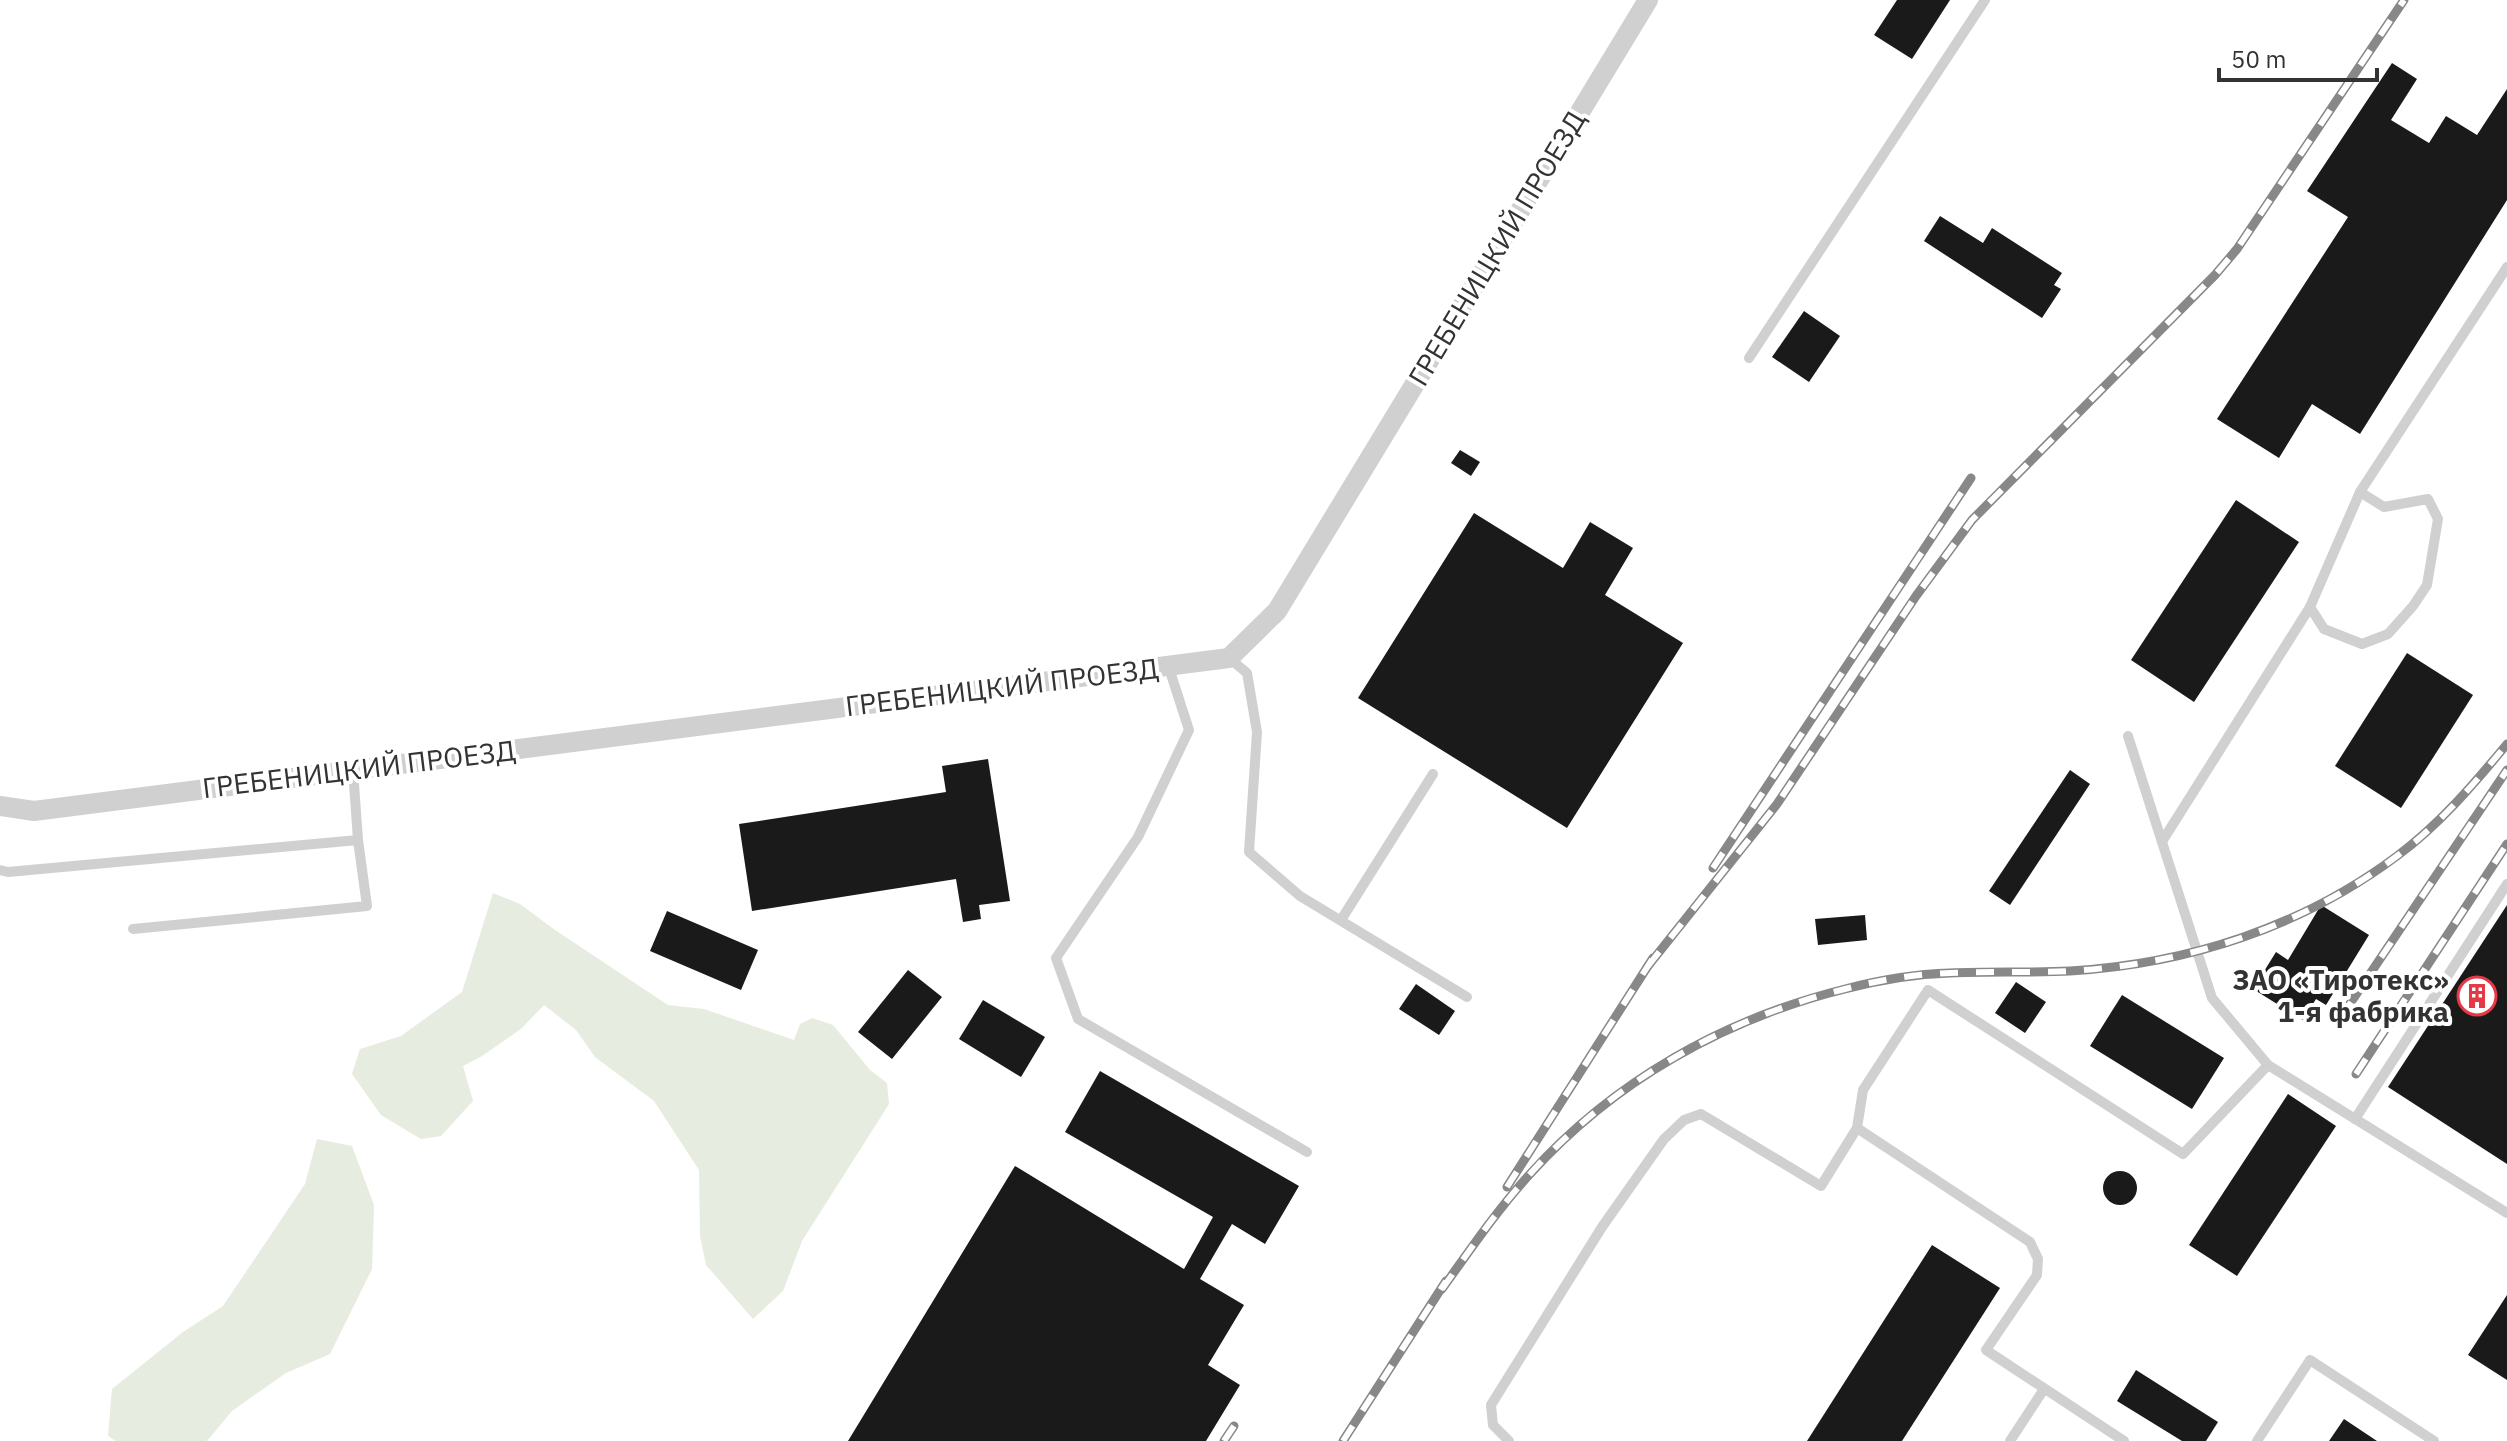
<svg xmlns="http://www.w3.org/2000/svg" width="2507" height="1441" font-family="'IBM Plex Sans',sans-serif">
<rect width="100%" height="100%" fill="#fff"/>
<g fill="#e6ecdf">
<path d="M 493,893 L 520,904 L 555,930 L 668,1005 L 704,1009 L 794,1040 L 800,1024 L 812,1018 L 833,1025 L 870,1070 L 887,1083 L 889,1104 L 802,1241 L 783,1291 L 753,1319 L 706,1265 L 700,1236 L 699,1170 L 654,1101 L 595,1057 L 576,1030 L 544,1005 L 521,1029 L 482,1056 L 463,1066 L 473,1101 L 441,1136 L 421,1139 L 381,1115 L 352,1074 L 360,1049 L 401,1036 L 462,992 Z"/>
<path d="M 317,1139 L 352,1146 L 374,1205 L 372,1269 L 330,1354 L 286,1373 L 232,1411 L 207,1441 L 116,1441 L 108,1436 L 112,1389 L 183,1332 L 223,1306 L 305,1184 Z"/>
</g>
<g fill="#1a1a1a">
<path d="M 1897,0 L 1950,0 L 1912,59 L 1874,35 Z"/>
<path d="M 2392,63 L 2417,79 L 2391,120 L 2429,143 L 2446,116 L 2477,135 L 2507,89 L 2507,200 L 2360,434 L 2312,404 L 2279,458 L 2217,419 L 2348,217 L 2307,191 Z"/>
<path d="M 1940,216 L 1983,243 L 1992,228 L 2062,273 L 2054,285 L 2061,289 L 2042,318 L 1924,241 Z"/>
<path d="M 1804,311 L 1840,336 L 1809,382 L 1772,357 Z"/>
<path d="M 1460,450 L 1480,462 L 1471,476 L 1451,463 Z"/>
<path d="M 2236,500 L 2299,542 L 2194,702 L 2131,660 Z"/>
<path d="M 1474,513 L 1563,568 L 1590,522 L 1633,548 L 1605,595 L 1683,643 L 1567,828 L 1358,698 Z"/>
<path d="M 2407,653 L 2473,695 L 2401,808 L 2335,766 Z"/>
<path d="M 988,759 L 1010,901 L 979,905 L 981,919 L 963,922 L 956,879 L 752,911 L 739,824 L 946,792 L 942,766 Z"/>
<path d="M 2070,770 L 2090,784 L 2010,905 L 1989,891 Z"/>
<path d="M 2321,905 L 2369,935 L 2326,1005 L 2316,999 L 2303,1020 L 2253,989 L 2276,952 L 2288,960 Z"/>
<path d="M 2507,905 L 2507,1164 L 2388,1087 Z"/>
<path d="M 667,911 L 758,950 L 741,990 L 650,951 Z"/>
<path d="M 1865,915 L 1867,940 L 1818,945 L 1815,919 Z"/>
<path d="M 908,970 L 942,997 L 892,1059 L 858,1032 Z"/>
<path d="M 2016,982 L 2046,1002 L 2025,1033 L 1995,1013 Z"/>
<path d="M 1416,984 L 1455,1011 L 1439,1035 L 1399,1009 Z"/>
<path d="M 2122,995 L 2224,1058 L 2192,1109 L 2090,1046 Z"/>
<path d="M 983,1000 L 1045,1037 L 1021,1077 L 959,1039 Z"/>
<path d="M 1100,1071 L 1299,1186 L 1265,1244 L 1232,1224 L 1200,1279 L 1244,1305 L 1208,1365 L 1240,1385 L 1206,1441 L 848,1441 L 1015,1166 L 1184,1269 L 1213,1217 L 1065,1132 Z"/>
<path d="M 2288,1094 L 2336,1126 L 2237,1276 L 2189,1245 Z"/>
<circle cx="2120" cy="1188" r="17"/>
<path d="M 1932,1245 L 2000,1288 L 1902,1441 L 1807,1441 Z"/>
<path d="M 2507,1295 L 2507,1380 L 2468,1355 Z"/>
<path d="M 2136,1370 L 2218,1422 L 2206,1441 L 2182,1441 L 2117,1401 Z"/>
<path d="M 2344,1419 L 2377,1441 L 2329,1441 Z"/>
</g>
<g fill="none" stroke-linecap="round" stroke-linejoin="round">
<g stroke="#d0d0d0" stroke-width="10">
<path d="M 1749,358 L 1985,0"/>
<path d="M 2310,607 L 2324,629 L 2362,644 L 2388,634 L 2413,606 L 2427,585 L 2438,519 L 2428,499 L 2384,507 L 2360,492"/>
<path d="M 1229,658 L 1247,673 L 1257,732 L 1249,852 L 1300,896 L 1467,997"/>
<path d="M 1168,665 L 1189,730 L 1138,837 L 1056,958 L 1078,1019 L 1307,1152"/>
<path d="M 2128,736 L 2212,998 L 2268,1065 L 2507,1213"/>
<path d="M 2163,840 L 2310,607 L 2360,492 L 2507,267"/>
<path d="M 0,870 L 8,872 L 358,840"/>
<path d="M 1341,920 L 1433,774"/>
<path d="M 133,929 L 367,906 L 358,840 L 353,770"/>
<path d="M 2355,1119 L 2507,884"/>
<path d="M 1509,1441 L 1493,1425 L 1491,1405 L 1602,1227 L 1664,1139 L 1684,1120 L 1701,1114 L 1821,1186 L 1857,1128"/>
<path d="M 2010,1441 L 2044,1389"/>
<path d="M 2124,1441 L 1986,1350 L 2037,1275 L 2038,1259 L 2030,1242 L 1857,1128 L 1863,1090 L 1928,990 L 2183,1154 L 2268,1065"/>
<path d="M 2257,1441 L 2310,1360 L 2434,1441"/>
</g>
<path stroke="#d0d0d0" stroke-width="20" d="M 0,806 L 34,811 L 1229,658 L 1277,611 L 1648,0"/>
<g stroke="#888" stroke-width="9">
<g id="rail">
<path d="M 1713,868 L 1971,478"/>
<path d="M 1648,966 L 1777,804 L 1916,596 L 1972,520 L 2215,275 L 2237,249 L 2404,0"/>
<path d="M 2341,1017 L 2507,770"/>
<path d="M 2356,1074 L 2507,844"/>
<path d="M 1507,1187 L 1653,958"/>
<path d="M 1442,1289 C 1470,1250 1497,1210 1530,1174 C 1614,1081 1724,1019 1845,989 C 1879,980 1915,974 1950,973 C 1990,971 2030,973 2070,971 C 2188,964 2302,927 2397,856 C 2439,825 2474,784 2507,744"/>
<path d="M 1224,1441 L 1234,1426"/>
<path d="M 1343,1441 L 1446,1281"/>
</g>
</g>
<use href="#rail" stroke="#fff" stroke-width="6" stroke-dasharray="18" stroke-linecap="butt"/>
</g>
<defs>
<g id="building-ring" transform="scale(2)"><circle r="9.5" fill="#fff" stroke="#e63946" stroke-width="1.5"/><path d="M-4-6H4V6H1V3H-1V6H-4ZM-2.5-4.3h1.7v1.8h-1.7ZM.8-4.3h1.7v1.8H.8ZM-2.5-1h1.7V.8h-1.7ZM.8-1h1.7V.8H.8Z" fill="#e63946"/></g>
</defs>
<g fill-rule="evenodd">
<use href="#building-ring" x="2477" y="996"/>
</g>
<g text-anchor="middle" stroke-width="8" stroke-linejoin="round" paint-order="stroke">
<g font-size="28" fill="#333" stroke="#fff">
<text transform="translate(1497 248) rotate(-59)" y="10">ГРЕБЕНИЦКИЙ ПРОЕЗД</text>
<text transform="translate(1002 687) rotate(-7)" y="10">ГРЕБЕНИЦКИЙ ПРОЕЗД</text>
<text transform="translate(359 769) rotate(-7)" y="10">ГРЕБЕНИЦКИЙ ПРОЕЗД</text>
</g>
<g font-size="28" font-weight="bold" fill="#333" stroke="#fff" text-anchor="end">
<text x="2449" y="990">ЗАО «Тиротекс»<tspan x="2449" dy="32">1-я фабрика</tspan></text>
</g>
</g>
<path d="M2219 68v12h158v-12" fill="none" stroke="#333333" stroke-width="4"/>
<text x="2231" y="68" font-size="24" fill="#333333" stroke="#ffffff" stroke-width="6" paint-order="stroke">50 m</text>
</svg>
